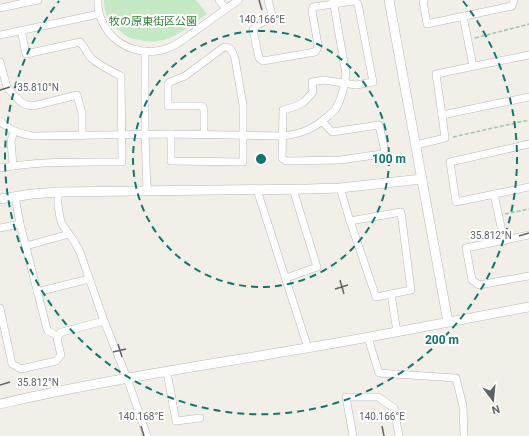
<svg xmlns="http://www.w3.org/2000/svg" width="529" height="436" font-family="Roboto,'Noto Sans JP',sans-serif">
<rect width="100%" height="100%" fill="#f1efe8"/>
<path fill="#c5e8c5" d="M 104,0 L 196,0 L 207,14 C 187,28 167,47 140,40 C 136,39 131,39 128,37 C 125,35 121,32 118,29 C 108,22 104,13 104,0 Z"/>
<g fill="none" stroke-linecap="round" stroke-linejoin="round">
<g stroke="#b5b8bc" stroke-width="8">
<g id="minor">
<path d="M 98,0 C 97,14 104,29 114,38 C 128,51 151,55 168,48 C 178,45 186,37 194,32 C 209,21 224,10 239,0"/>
<path d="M 219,0 L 226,9"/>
<path d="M 268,0 L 273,18 C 265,21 258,23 253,30 L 259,58 L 263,61 L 315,52 L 317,49 L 318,45 L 312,11 L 313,7 L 354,1 L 358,4 L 373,82 L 356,85 L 323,80 L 312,82 L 313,92 L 304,102 L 294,107 L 283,110 L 282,158 L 286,161 L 340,160 L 382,154 L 385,151 L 379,125 L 332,132 L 322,121"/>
<path d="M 424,0 L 423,1 L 427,24 L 512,6 L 514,0"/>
<path d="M 0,8 L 38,0"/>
<path d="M 463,16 L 473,66"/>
<path d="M 0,35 L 99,14"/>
<path d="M 145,51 L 145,134 L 147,191"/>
<path d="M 529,55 L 436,74 L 442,115 L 529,97"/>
<path d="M 0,62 L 7,87 L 12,93 L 21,102 L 27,105 L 33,106 L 77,95 L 82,113 L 82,136"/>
<path d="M 0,121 C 9,130 20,134 32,136 L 171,134 L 282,136 C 301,134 314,129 328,116 C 330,114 333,112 335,110 C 342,99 344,86 346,74 L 333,0"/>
<path d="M 171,134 L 171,161 L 243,162 L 243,105 L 235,59 C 233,53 231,46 224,47 L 185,76 L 170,82 L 168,84 L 168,106 L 201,106 L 203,107 L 204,111 L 204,134"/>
<path d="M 529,144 L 450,162 L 456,202 L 529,187"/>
<path d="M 416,145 L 445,138 L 442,115"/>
<path d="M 13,166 L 11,141 L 14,131"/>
<path d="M 0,168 C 41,161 81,162 122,162 L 121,76 C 111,71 100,66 91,58 C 87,53 84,47 80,42 L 26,54 L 21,30"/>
<path d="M 340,188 L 350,221"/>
<path d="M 257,190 L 308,348"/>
<path d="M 58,192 L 58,205 L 60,218 L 62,224 L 74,241 L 80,252 L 104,321 L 127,378 L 147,436"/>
<path d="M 494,194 L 504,241"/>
<path d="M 15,196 L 20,224 L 47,329 L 48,331 L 58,336"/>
<path d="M 401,212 L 411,290 L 376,297 L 350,221 Z"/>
<path d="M 0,228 L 20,224"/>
<path d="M 529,235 L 466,248 L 472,280 L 479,285 L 529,276"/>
<path d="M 26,246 L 69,234"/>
<path d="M 286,278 L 317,267 L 293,189"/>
<path d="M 37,292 L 89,279"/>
<path d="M 391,294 L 397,332"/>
<path d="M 0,308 L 12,364 L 21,369 L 56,361 L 61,355 L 57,339 L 60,333 L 62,332 L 104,321"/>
<path d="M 368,338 L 379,373 L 456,378 L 463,406 L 464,436"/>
<path d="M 167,372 L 176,421 L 200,418"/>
<path d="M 353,436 L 346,397 L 378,397 L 394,408 L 399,436"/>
</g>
</g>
<g stroke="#b5b8bc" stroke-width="10">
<g id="tertiary">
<path d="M 389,0 L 448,322"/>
<path d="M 0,199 L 32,194 L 58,192 L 307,189 L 340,188 L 422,179"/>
<path d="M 0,404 C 103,380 208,365 312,347 C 385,335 457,320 529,307"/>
</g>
</g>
<g stroke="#9cc7a9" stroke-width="1.5" stroke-dasharray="4 2" stroke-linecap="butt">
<path d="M 475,38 L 529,24"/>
<path d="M 453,137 L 529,120"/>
<path d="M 505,214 L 529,209"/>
</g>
<use href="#minor" stroke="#fff" stroke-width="7"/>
<use href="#tertiary" stroke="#fff" stroke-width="9"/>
</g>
<path fill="none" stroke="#5f6368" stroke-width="1.5" d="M 259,0 L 262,10M 0,90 L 10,87M 519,236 L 529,233M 340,280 L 344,294M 335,289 L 348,285M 118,344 L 122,357M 113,352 L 126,349M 0,385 L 10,382M 141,426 L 144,436M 382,426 L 384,436"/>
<g fill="none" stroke="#0f766e" stroke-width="2" stroke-dasharray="7 5">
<circle cx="261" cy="159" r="128"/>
<path d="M463 1A256 256 0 1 1 59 1"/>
</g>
<g text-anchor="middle" stroke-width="4" stroke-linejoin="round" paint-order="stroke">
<g font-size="11" fill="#348238" stroke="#fff">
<text x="153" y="25">牧の原東街区公園</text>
</g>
</g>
<g font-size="10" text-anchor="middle" fill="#5f6368" stroke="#fff" stroke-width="4" stroke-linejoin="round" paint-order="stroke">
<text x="262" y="23">140.166°E</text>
<text x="38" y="91">35.810°N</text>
<text x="491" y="239">35.812°N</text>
<text x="38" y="386">35.812°N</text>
<text x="141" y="420">140.168°E</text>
<text x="382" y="420">140.166°E</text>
</g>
<circle cx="261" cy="159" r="6" fill="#0f766e" stroke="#fff" stroke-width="2"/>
<g font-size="12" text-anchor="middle" font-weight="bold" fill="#0f766e" stroke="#fff" stroke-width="4" stroke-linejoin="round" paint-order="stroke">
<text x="389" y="163">100 m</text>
<text x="442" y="344">200 m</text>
</g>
<g transform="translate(493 400) rotate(164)" stroke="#ffffff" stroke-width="3" paint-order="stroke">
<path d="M0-3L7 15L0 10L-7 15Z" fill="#5f6368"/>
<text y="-6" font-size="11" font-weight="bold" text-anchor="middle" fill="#5f6368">N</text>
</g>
</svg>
